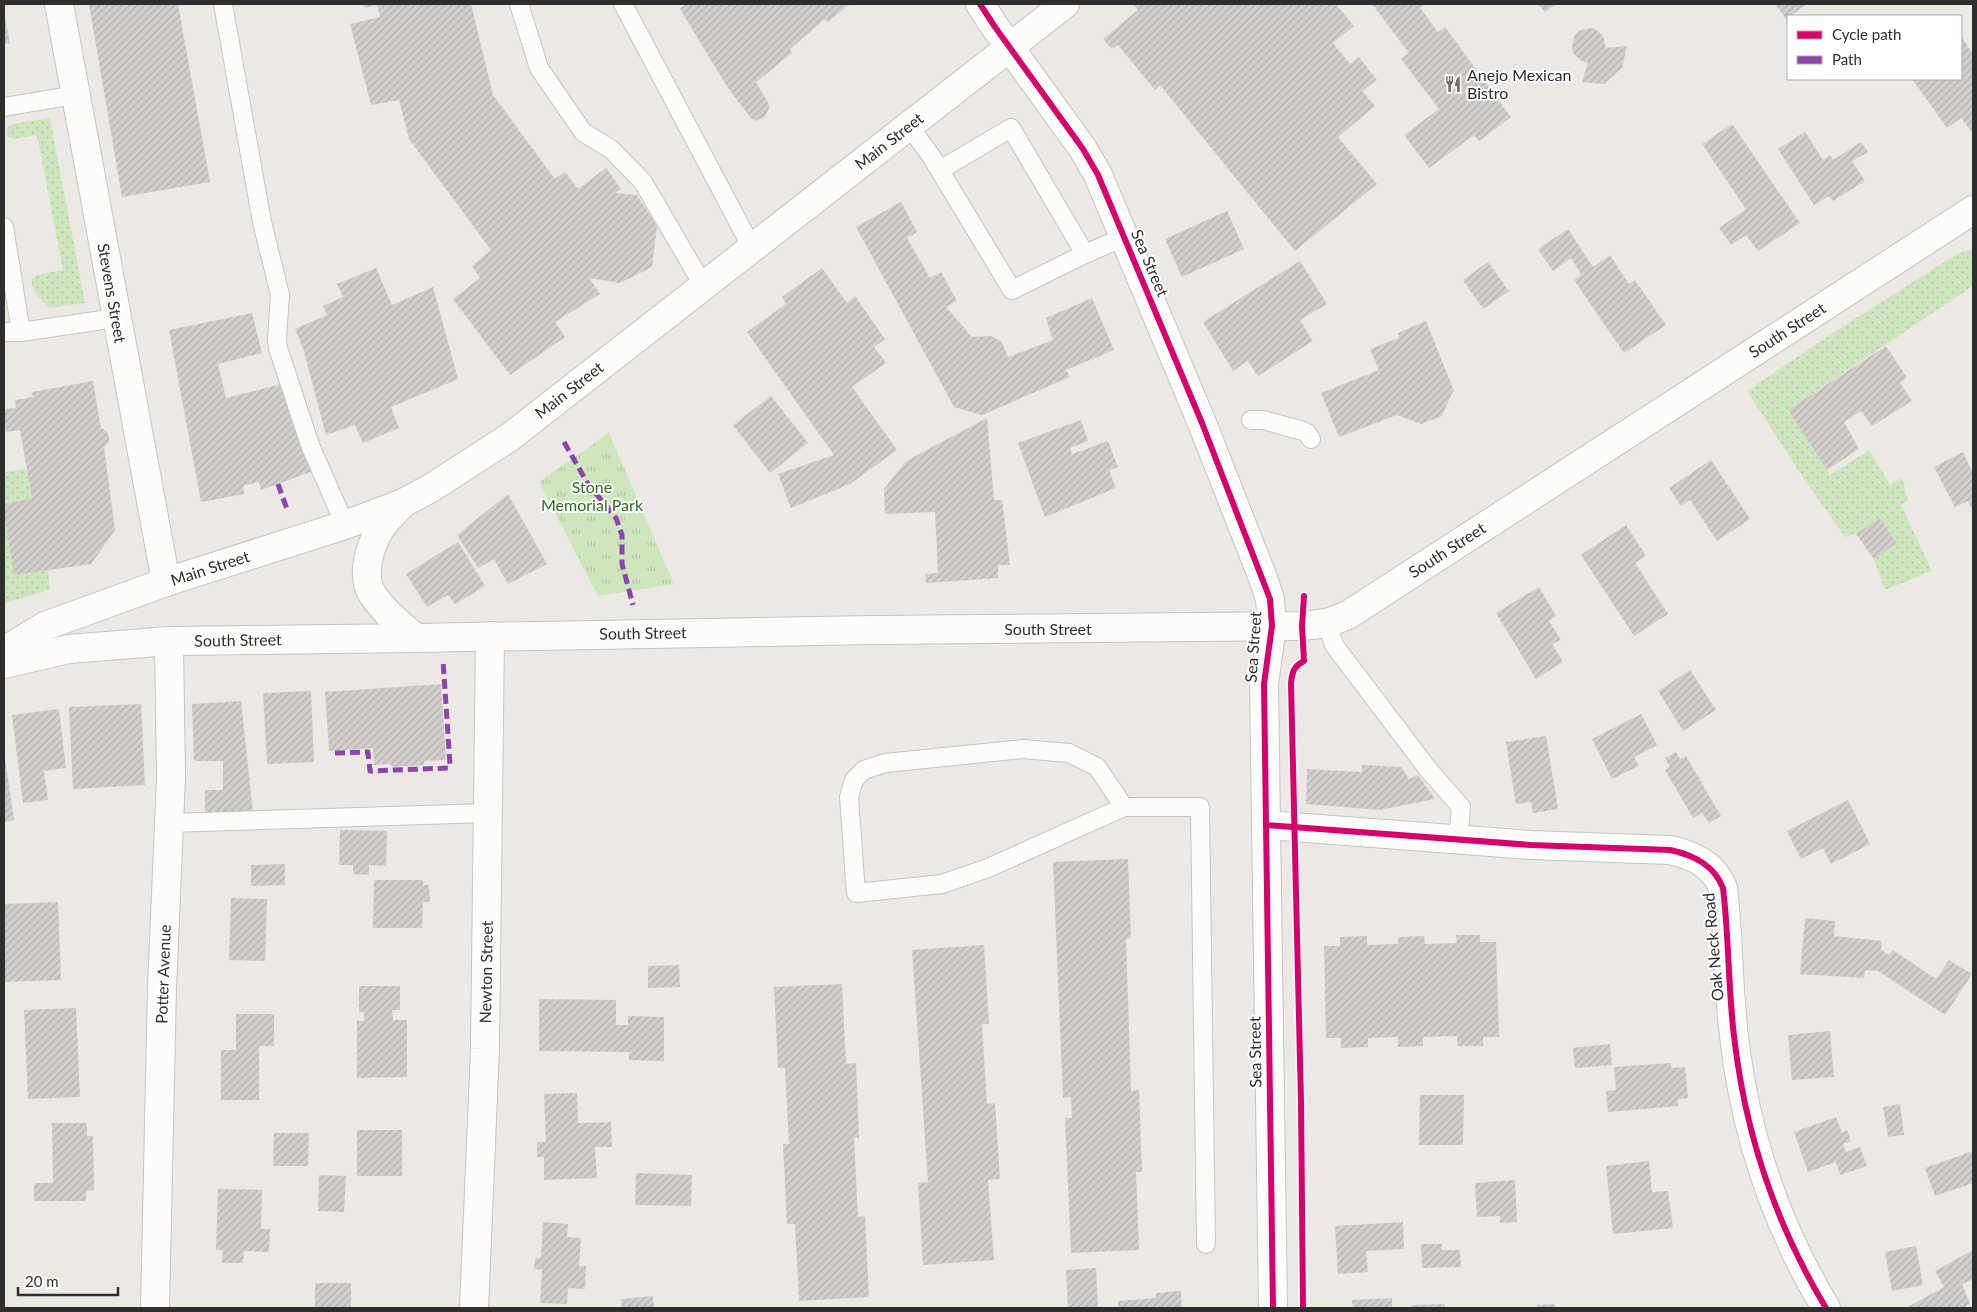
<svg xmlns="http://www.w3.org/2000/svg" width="1977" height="1312" font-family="Lato,sans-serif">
<defs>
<pattern id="grass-dots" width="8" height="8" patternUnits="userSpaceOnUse" patternTransform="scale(1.25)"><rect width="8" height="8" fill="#cee6be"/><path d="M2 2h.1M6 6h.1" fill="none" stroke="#b1c6a4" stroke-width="1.8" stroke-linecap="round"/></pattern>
<pattern id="park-tufts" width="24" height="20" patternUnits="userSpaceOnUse" patternTransform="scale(1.25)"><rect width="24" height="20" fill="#cee6be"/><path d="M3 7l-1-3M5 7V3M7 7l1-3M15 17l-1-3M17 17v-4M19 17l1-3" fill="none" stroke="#b1c6a4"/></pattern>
<pattern id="building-hatch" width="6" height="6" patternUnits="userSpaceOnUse" patternTransform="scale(1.25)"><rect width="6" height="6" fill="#d1cecb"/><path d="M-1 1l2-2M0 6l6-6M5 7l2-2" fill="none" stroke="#b4b1af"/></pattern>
</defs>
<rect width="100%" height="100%" fill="#ece8e4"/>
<g fill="url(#grass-dots)">
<path d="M 50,118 L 85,303 L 50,308 C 41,301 30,291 32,279 L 37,275 L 63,270 L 37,135 L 15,139 L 8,137 L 6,134 L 8,126 L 12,124 Z"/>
<path d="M 1970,250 L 1973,250 L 1973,286 L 1788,410 L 1830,475 L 1869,450 L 1890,485 L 1902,478 L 1908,500 L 1901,505 L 1932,571 L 1885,590 L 1874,559 L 1897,543 L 1879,518 L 1856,534 L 1845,537 L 1802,476 L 1747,391 L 1842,327 L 1957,254 Z"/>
<path d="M 27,469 L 32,498 L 4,504 L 4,472 Z"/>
<path d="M 4,513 L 14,575 L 48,570 L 50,589 L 4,604 Z"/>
</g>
<path fill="url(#park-tufts)" d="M 609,433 L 674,584 L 598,596 L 539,482 Z"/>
<g fill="url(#building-hatch)">
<path d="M 89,4 L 178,4 L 210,182 L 122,197 Z"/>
<path d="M 363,4 L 471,4 L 493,95 L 555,179 L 565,172 L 578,189 L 606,168 L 621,189 L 615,193 L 637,195 L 657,226 L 652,267 L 620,283 L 589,278 L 600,294 L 555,322 L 565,337 L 510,375 L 453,299 L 480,278 L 472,266 L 491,250 L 409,139 L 399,100 L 371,105 L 350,24 L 380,17 L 377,5 L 365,8 Z"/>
<path d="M 686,4 L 850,4 L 828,22 L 825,19 L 790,49 L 792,53 L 756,82 L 770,106 L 765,117 L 755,121 L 751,118 L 728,88 L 680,9 Z"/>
<path d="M 1133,4 L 1336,4 L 1354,26 L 1333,43 L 1350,64 L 1359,57 L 1377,80 L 1362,91 L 1375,106 L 1338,137 L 1377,184 L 1295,251 L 1160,85 L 1155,90 L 1118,45 L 1112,49 L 1103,39 L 1138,10 Z"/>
<path d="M 1372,4 L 1425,4 L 1420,8 L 1438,32 L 1445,27 L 1511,117 L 1479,141 L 1474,135 L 1429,168 L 1404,135 L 1439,109 L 1401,59 L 1409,53 Z"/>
<path d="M 1538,4 L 1556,4 L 1545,12 Z"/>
<path d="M 1775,4 L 1807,4 L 1786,19 Z"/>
<path d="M 4,13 L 10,43 L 4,44 Z"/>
<path d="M 1589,28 L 1595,29 L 1603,36 L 1606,48 L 1627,46 L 1622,68 L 1604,84 L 1582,82 L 1588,63 L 1580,60 L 1573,53 L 1572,44 L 1575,35 L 1579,31 Z"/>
<path d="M 1961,36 L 1973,54 L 1972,132 L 1961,118 L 1947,128 L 1912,79 L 1961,79 Z"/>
<path d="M 1732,124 L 1800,223 L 1758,251 L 1746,235 L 1731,245 L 1719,228 L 1746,209 L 1702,144 Z"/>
<path d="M 1805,132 L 1823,160 L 1830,155 L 1833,160 L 1861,142 L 1868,152 L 1852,161 L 1865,181 L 1833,201 L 1829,196 L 1814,205 L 1778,149 Z"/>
<path d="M 901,202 L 917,232 L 907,238 L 930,278 L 941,272 L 957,301 L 946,307 L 972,337 L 991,336 L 1001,341 L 1008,357 L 1053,340 L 1046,318 L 1092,298 L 1114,350 L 1066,370 L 1070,377 L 982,415 L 954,407 L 856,227 Z"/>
<path d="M 1227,211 L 1244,249 L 1182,277 L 1165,239 Z"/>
<path d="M 1568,229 L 1593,267 L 1610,255 L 1629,284 L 1635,280 L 1666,325 L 1624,353 L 1574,280 L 1581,274 L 1571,258 L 1553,271 L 1538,249 Z"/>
<path d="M 1300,261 L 1327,304 L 1300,320 L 1313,341 L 1258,376 L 1248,361 L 1233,371 L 1203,322 Z"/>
<path d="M 1488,262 L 1509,291 L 1483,309 L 1463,280 Z"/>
<path d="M 376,268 L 392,305 L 433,287 L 458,379 L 391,407 L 399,428 L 363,443 L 355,425 L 326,435 L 303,348 L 295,329 L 327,315 L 323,306 L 343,297 L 337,284 Z"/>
<path d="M 822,268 L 847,303 L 855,296 L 885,339 L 874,347 L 886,363 L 852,387 L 897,450 L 850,484 L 791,508 L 778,474 L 834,455 L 747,332 L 786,304 L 782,297 Z"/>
<path d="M 252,313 L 262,353 L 218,364 L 226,398 L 282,384 L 313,471 L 261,490 L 259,482 L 243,486 L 244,494 L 201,502 L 169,330 Z"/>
<path d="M 1426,321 L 1454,391 L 1452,393 L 1442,416 L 1421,424 L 1397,415 L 1339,437 L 1321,393 L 1379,370 L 1370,349 L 1399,338 L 1398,333 Z"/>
<path d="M 1886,346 L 1907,378 L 1900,383 L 1912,401 L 1872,426 L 1861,411 L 1844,422 L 1859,449 L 1827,470 L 1788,410 Z"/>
<path d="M 93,381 L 101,428 L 106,431 L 109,436 L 109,442 L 104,447 L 115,530 L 91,564 L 14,575 L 4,513 L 4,504 L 32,498 L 20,430 L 6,432 L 4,409 L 16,408 L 15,400 L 33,397 L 32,392 Z"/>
<path d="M 771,396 L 808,443 L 770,473 L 733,425 Z"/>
<path d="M 987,418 L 994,500 L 1002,500 L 1010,565 L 998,565 L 998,578 L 926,583 L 925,574 L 938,573 L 935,512 L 885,514 L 884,489 L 906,461 Z"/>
<path d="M 1081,420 L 1088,441 L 1070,448 L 1072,454 L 1108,441 L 1118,467 L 1109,470 L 1116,488 L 1045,517 L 1018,443 Z"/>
<path d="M 1963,452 L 1973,473 L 1973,511 L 1968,501 L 1955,507 L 1934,467 Z"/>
<path d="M 1711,460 L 1750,519 L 1717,541 L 1690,500 L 1681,506 L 1669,488 Z"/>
<path d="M 508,494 L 547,564 L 508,584 L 494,559 L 478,568 L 457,535 Z"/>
<path d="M 1879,518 L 1897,543 L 1874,559 L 1856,534 Z"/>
<path d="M 1626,525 L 1646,556 L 1635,563 L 1668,614 L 1634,636 L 1581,555 Z"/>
<path d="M 458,542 L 485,586 L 455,604 L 448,595 L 427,607 L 406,574 Z"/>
<path d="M 1539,587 L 1556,616 L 1549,621 L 1561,640 L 1552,644 L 1563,662 L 1536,679 L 1496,613 Z"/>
<path d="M 1690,670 L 1716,710 L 1683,731 L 1658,691 Z"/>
<path d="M 441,684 L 446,760 L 424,761 L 424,765 L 392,767 L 391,764 L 374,765 L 373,748 L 329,751 L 325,692 Z"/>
<path d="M 311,691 L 314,762 L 267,764 L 263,693 Z"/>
<path d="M 241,701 L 253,812 L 205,812 L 205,790 L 223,790 L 223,761 L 194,761 L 192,704 Z"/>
<path d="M 141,704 L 145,785 L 73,789 L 69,707 Z"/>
<path d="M 59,709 L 66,768 L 44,771 L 48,800 L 23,803 L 12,715 Z"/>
<path d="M 1641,714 L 1657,745 L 1634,757 L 1639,766 L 1612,779 L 1592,739 Z"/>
<path d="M 1546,736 L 1558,809 L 1533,813 L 1531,802 L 1516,804 L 1506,742 Z"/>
<path d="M 4,751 L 14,820 L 4,822 Z"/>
<path d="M 1676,752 L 1680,759 L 1686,756 L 1721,816 L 1709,823 L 1702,813 L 1693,818 L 1665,770 L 1670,767 L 1665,758 Z"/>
<path d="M 1362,765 L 1401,767 L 1409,779 L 1418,775 L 1435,799 L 1379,810 L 1306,804 L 1307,769 L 1362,772 Z"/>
<path d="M 1848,800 L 1870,844 L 1831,864 L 1823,848 L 1801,859 L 1787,831 Z"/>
<path d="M 340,830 L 387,831 L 386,866 L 369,865 L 369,875 L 353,874 L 353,865 L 339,865 Z"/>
<path d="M 1128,859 L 1131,938 L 1126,939 L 1131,1091 L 1139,1090 L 1142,1172 L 1136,1172 L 1139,1250 L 1071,1253 L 1065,1118 L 1072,1118 L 1071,1097 L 1063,1098 L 1053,862 Z"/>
<path d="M 285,864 L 285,885 L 251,886 L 251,865 Z"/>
<path d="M 374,880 L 423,880 L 423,885 L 429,885 L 430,902 L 423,902 L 422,928 L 373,928 Z"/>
<path d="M 231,898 L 267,899 L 265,961 L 229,960 Z"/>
<path d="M 58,902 L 61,980 L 4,982 L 4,904 Z"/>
<path d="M 1805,918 L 1835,921 L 1834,936 L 1882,941 L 1881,950 L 1889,955 L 1893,950 L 1936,979 L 1949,960 L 1972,974 L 1945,1015 L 1878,971 L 1865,970 L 1864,978 L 1800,974 Z"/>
<path d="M 1456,935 L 1480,935 L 1480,942 L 1496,942 L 1499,1037 L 1483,1037 L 1483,1046 L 1457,1046 L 1457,1036 L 1423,1037 L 1423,1046 L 1398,1047 L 1398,1037 L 1368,1038 L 1368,1047 L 1341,1048 L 1341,1038 L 1326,1038 L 1324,946 L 1340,946 L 1340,937 L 1367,936 L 1367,945 L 1398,944 L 1398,937 L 1424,936 L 1425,944 L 1457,943 Z"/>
<path d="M 984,945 L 989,1024 L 982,1024 L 987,1104 L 995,1103 L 1000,1179 L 988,1180 L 994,1260 L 923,1265 L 918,1183 L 928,1182 L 912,950 Z"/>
<path d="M 679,965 L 680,987 L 648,988 L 648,966 Z"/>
<path d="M 842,984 L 846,1064 L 856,1063 L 859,1138 L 854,1138 L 858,1217 L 865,1216 L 869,1297 L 799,1301 L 795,1224 L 787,1224 L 783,1144 L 789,1144 L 785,1068 L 778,1068 L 774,987 Z"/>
<path d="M 359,986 L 400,986 L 400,1010 L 392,1010 L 393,1020 L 407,1020 L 407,1077 L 357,1078 L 357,1021 L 364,1021 L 364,1012 L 359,1012 Z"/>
<path d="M 539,999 L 616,1000 L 616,1025 L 628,1025 L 628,1016 L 664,1017 L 664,1061 L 629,1060 L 629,1052 L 539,1051 Z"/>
<path d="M 76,1008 L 80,1097 L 28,1099 L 24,1010 Z"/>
<path d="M 236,1014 L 274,1014 L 274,1046 L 259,1046 L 259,1100 L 221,1100 L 221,1050 L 236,1050 Z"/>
<path d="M 1830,1031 L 1834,1077 L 1792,1080 L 1788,1035 Z"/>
<path d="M 1610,1044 L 1612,1065 L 1575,1068 L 1573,1048 Z"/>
<path d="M 1671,1063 L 1671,1068 L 1685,1067 L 1688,1098 L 1678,1099 L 1678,1106 L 1608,1112 L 1606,1091 L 1616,1090 L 1614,1067 Z"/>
<path d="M 577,1093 L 578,1123 L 611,1122 L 612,1147 L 595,1147 L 597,1178 L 544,1180 L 544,1157 L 537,1157 L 537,1142 L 546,1142 L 544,1094 Z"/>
<path d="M 1420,1095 L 1464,1095 L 1463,1145 L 1419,1145 Z"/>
<path d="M 1900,1104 L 1904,1135 L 1888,1137 L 1883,1107 Z"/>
<path d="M 1836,1117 L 1842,1133 L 1847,1130 L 1851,1141 L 1843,1144 L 1846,1152 L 1860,1147 L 1867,1166 L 1840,1175 L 1836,1162 L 1808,1172 L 1794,1132 Z"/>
<path d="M 52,1123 L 87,1123 L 87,1136 L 93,1136 L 94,1190 L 86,1191 L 86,1201 L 34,1201 L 34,1183 L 53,1183 Z"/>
<rect x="357" y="1130" width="45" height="46"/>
<path d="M 274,1133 L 309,1133 L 308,1166 L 273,1166 Z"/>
<path d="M 1973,1151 L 1973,1183 L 1935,1196 L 1925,1168 Z"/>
<path d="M 1649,1161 L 1652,1192 L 1668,1191 L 1673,1228 L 1613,1234 L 1606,1166 Z"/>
<path d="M 636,1173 L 692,1175 L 691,1206 L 635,1205 Z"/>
<path d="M 319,1175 L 346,1176 L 344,1212 L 318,1211 Z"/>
<path d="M 1515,1180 L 1517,1222 L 1500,1223 L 1500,1216 L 1477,1217 L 1475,1183 Z"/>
<path d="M 218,1189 L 262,1190 L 261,1229 L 270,1229 L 269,1252 L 244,1251 L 243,1263 L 222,1263 L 223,1250 L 216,1250 Z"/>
<path d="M 543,1222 L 568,1224 L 567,1237 L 581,1238 L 579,1266 L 586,1266 L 585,1289 L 568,1288 L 567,1304 L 540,1303 L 542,1270 L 534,1269 L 535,1258 L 541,1258 Z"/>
<path d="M 1403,1222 L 1404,1249 L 1366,1251 L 1368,1272 L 1338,1274 L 1335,1226 Z"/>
<path d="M 1421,1244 L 1442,1244 L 1442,1250 L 1460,1250 L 1461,1267 L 1422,1268 Z"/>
<path d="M 1916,1246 L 1923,1285 L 1892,1291 L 1885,1252 Z"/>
<path d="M 1973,1250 L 1973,1279 L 1962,1284 L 1970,1304 L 1963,1308 L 1906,1308 L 1944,1287 L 1935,1271 Z"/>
<path d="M 1096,1268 L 1098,1308 L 1068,1308 L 1066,1270 Z"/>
<rect x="315" y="1283" width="36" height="25"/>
<path d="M 1181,1291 L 1182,1308 L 1118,1308 L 1118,1301 L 1156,1298 L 1156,1293 Z"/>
<path d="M 653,1296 L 654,1308 L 622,1308 L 621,1299 Z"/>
<path d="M 1392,1298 L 1392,1308 L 1353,1308 L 1352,1300 Z"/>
<path d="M 1445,1304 L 1445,1308 L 1411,1308 L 1411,1305 Z"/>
<path d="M 1555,1304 L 1555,1308 L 1537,1308 L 1537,1305 Z"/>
</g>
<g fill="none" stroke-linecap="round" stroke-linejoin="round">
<g stroke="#c5c4c5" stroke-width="20">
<g id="lane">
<path d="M 223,4 L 262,222 L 280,295 L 277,339 L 278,348 L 310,445 L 345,525"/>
<path d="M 519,4 L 539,68 L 583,132 L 612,150 L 643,182 L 703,285"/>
<path d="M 623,4 L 752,248"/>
<path d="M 4,107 L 75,95"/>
<path d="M 909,126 L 931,156 L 1012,290 L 1085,254 L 1011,128 L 940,170"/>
<path d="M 4,227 L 21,332 L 116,318"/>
<path d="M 1085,254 L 1124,237"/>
<path d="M 4,332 L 21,332"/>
<path d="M 1251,420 L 1263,420 L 1303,431 L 1307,433 L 1311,439"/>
<path d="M 1327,623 L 1334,645 L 1427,768 L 1461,807 L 1458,840"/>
<path d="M 1124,807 L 1097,767 L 1069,753 L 1023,749 L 885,763 L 864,770 L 854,780 L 849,797 L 856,893 L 942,884 L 988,868 L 1124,807 L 1200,807 L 1206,1244"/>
<path d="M 169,823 L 488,813"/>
</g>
</g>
<g stroke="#c5c4c5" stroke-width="30">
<g id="street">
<path d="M 59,4 L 166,582"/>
<path d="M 980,4 L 995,27 L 1083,149 L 1098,175 L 1202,423 L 1263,578 L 1270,599 L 1272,626"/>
<path d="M 403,503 C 396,511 386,520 380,529 C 370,546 360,577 373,595 C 384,612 401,625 416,638"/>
<path d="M 1266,825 L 1531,845 L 1670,850 C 1694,855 1714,865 1723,888 C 1729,937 1728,987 1734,1036 C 1745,1133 1776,1225 1826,1308"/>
<path d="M 155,1308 L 162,988 L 171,777 L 169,641"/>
<path d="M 474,1308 L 485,1049 L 490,636"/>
</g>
</g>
<g stroke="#c5c4c5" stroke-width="30">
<g id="secondary">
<path d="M 1272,626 L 1264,684 L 1273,1308"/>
<path d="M 4,651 L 45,626 L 166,582 L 345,525 L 403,503 L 431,488 L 510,437 L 1065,4"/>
<path d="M 4,664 L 69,649 L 169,641 L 416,638 L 873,630 L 1302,626 L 1327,623 L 1348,615 L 1973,210"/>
</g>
</g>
<use href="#lane" stroke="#fcfcfb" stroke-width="18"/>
<use href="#street" stroke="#fcfcfb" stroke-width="28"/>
<use href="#secondary" stroke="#fcfcfb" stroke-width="28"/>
<g stroke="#8e44ad" stroke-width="5" stroke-dasharray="10 5" stroke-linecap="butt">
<path d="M 564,442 L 588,484 L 616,518 L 622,535 L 622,564 L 633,605"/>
<path d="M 278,484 L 288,512"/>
<path d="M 335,753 L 368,752 L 370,771 L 448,768 L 450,765 L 443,660"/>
</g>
<g stroke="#fff" stroke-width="9">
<g id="cycleway">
<path d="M 980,4 L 995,27 L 1083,149 L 1098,175 L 1202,423 L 1270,599 L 1272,626 L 1264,684 L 1273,1308"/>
<path d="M 1266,825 L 1531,845 L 1670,850 C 1694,855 1714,865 1723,888 C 1729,937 1728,987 1734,1036 C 1745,1133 1776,1225 1826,1308"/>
<path d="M 1303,1308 L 1301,1102 L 1291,683 C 1292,672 1294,666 1304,661 L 1302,626 L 1304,596"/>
</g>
</g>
<use href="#cycleway" stroke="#d6006c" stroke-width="6"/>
</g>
<defs>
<g id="restaurant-bare" transform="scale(1.35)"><path d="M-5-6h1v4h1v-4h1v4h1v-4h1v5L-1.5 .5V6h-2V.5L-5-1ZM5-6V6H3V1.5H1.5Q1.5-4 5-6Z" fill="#706f6e" stroke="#fff" stroke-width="2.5" paint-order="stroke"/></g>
</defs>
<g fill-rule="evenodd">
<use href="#restaurant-bare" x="1453" y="84"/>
</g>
<g text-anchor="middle" stroke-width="4" stroke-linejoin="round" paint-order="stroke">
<g font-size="16" fill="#2e2e2e" stroke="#fff" text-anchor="start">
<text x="1467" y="81">Anejo Mexican<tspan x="1467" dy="18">Bistro</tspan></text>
</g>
<g font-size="16" fill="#2e2e2e" stroke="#fff">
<text transform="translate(889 141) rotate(-38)" y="6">Main Street</text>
<text transform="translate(1150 263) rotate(67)" y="6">Sea Street</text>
<text transform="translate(112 293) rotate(80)" y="6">Stevens Street</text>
<text transform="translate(1787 330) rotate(-33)" y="6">South Street</text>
<text transform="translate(569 390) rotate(-38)" y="6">Main Street</text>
<text transform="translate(1447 550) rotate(-33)" y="6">South Street</text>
<text transform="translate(210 568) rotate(-18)" y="6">Main Street</text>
<text x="1048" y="635">South Street</text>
<text transform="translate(643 633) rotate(-1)" y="6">South Street</text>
<text transform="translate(238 640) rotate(-1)" y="6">South Street</text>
<text transform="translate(1253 647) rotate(-86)" y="6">Sea Street</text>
<text transform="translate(1713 947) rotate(-95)" y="6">Oak Neck Road</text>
<text transform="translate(486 972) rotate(-89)" y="6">Newton Street</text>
<text transform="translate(163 974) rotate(-88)" y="6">Potter Avenue</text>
<text transform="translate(1255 1052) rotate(-91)" y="6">Sea Street</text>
</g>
<g font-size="16" fill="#2c6e1b" stroke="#fff">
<text x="592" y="493">Stone<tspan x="592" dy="18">Memorial Park</tspan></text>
</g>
</g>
<rect width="1977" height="1312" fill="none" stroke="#2e2e2e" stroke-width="10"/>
<rect x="1787" y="15" width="175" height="65" fill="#ffffff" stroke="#ababab"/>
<rect x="1797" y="31" width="25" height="8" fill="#d6006c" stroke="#ababab"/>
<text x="1832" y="40" font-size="15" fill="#2e2e2e">Cycle path</text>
<rect x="1797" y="56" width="25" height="8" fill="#8e44ad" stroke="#ababab"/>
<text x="1832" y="65" font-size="15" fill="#2e2e2e">Path</text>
<path d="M18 1287v8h100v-8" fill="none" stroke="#2e2e2e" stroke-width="2.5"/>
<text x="25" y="1287" font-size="15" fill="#2e2e2e" stroke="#ffffff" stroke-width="4" paint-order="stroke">20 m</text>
</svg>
